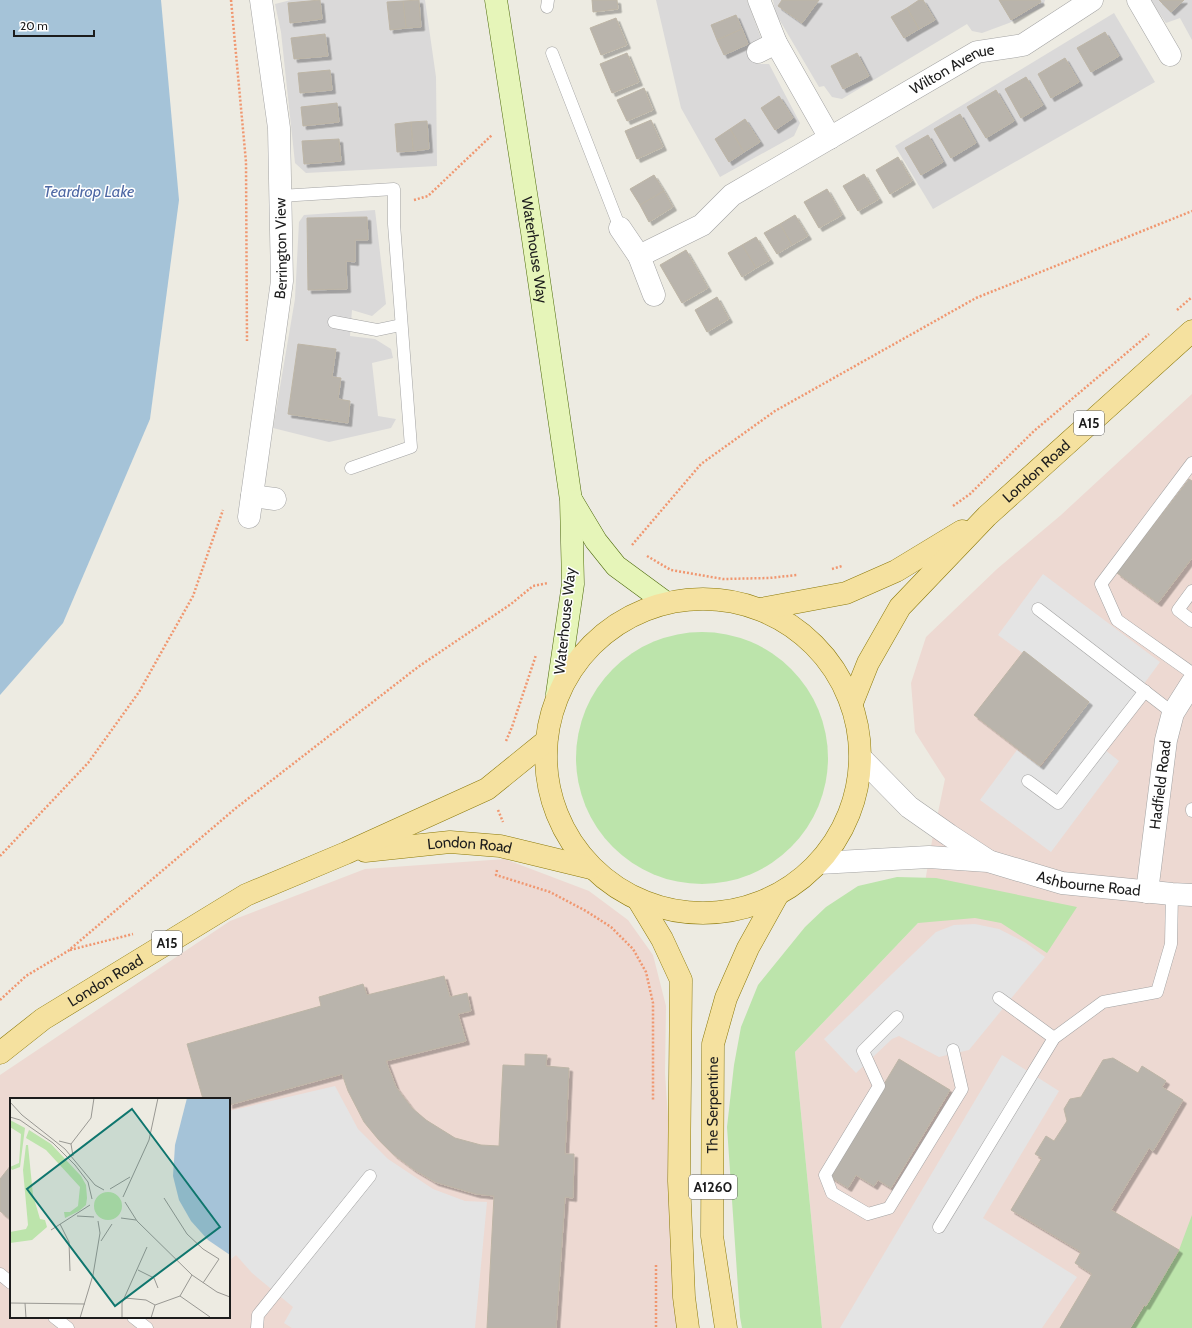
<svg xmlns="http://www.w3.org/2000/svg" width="1192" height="1328" font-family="Cabin,sans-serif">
<defs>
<filter id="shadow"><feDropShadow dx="3.5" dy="3.5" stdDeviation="0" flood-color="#0004"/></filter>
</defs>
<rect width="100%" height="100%" fill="#edebe2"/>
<g fill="#dad9d9">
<path d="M 291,0 L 425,0 L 436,77 L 437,166 L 306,173 L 295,163 L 281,32 L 275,4 Z"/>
<path d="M 656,0 L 747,0 L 762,41 L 751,52 L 758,64 L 769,64 L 800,123 L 794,136 L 720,177 L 681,108 Z"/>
<path d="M 773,0 L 1045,0 L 1043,7 L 1009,23 L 982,33 L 972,31 L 967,24 L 842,99 L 832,97 L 824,86 L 819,87 L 776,14 Z"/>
<path d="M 1150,0 L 1192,0 L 1192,40 L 1180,18 L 1166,23 Z"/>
<path d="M 1114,13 L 1155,82 L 933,209 L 895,146 Z"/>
<path d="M 375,210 L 386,304 L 372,316 L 352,310 L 350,336 L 375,339 L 391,349 L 393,358 L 372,363 L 378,416 L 396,419 L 391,428 L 329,442 L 273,428 L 295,299 L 299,222 L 304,215 Z"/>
</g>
<g fill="#edd9d2" fill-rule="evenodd">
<path d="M 1192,394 L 1192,1328 L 822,1328 L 795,1052 L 918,923 L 932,841 L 945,779 L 915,732 L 911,683 L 926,637 L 997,569 L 1061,515 Z"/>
<path d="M 505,859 L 589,891 L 628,920 L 653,955 L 666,1006 L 665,1073 L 682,1328 L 0,1328 L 0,1075 L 230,921 L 365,869 ZM 11,1099 L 229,1099 L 229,1317 L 11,1317 Z"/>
</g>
<g fill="#bce4ab">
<circle cx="702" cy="758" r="126"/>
<path d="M 897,877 L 936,878 L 1077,907 L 1047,953 L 1001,923 L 975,918 L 918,923 L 795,1052 L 822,1328 L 742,1328 L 740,1317 L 727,1127 L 734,1065 L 741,1027 L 758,985 L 805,927 L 826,907 L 858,886 Z"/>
<path d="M 1192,1215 L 1192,1328 L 1131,1328 L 1179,1250 Z"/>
</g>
<g fill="#e4e4e4">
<path d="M 1043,574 L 1160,662 L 1099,745 L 1119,761 L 1051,852 L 980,800 L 1017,750 L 1041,767 L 1089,702 L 998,635 Z"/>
<path d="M 975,924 L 999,929 L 1026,943 L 1045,957 L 969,1050 L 939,1057 L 899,1036 L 892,1039 L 856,1073 L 824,1039 L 936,932 L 954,925 Z"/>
<path d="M 1002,1055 L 1059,1091 L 983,1218 L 1077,1277 L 1042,1328 L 840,1328 Z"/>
<path d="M 335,1086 L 358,1129 L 388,1159 L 433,1189 L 465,1201 L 487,1202 L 475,1328 L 292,1328 L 284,1323 L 293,1307 L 252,1273 L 236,1255 L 229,1261 L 229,1111 Z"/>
</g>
<path fill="#a5c3d8" d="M 0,0 L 161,0 L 179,200 L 150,419 L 63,623 L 0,695 Z"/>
<g fill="#b9b4ac" stroke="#bdb5a6" filter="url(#shadow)">
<path d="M 320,0 L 322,19 L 290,23 L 288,3 Z"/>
<path d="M 419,0 L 421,27 L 406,28 L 403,1 Z"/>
<path d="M 592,0 L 617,0 L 618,9 L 593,12 Z"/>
<path d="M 782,0 L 819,0 L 802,23 L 778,6 Z"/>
<path d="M 919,0 L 923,0 L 935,20 L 919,29 L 907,8 Z"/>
<path d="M 999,0 L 1040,0 L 1041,2 L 1011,20 Z"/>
<path d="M 1159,0 L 1184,0 L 1171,12 Z"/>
<path d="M 403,1 L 406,28 L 390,30 L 387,2 Z"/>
<path d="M 907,8 L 919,29 L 904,38 L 891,17 Z"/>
<path d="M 736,15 L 742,29 L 717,40 L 711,25 Z"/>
<path d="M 616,18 L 627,45 L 601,55 L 590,28 Z"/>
<path d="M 742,29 L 748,44 L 724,55 L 717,40 Z"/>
<path d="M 1105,32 L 1119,56 L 1091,72 L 1077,48 Z"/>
<path d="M 325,34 L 328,56 L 294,59 L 291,38 Z"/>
<path d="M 627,53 L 639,82 L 612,93 L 600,64 Z"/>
<path d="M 857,53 L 869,76 L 843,89 L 831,66 Z"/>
<path d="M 1065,58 L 1079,82 L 1051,98 L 1038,74 Z"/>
<path d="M 330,70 L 332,90 L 300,93 L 298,73 Z"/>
<path d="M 1026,77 L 1043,105 L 1021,118 L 1005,89 Z"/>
<path d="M 644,88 L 653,110 L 627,121 L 617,100 Z"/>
<path d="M 996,90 L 1014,121 L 986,138 L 967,107 Z"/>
<path d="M 779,96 L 793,118 L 775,130 L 761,108 Z"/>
<path d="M 337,103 L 339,122 L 303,126 L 301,107 Z"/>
<path d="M 960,114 L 976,143 L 951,158 L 934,129 Z"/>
<path d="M 745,119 L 760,142 L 744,152 L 730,129 Z"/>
<path d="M 651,120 L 663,147 L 637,159 L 625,131 Z"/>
<path d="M 427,121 L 429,149 L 413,151 L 411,122 Z"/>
<path d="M 411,122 L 413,151 L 397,152 L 395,124 Z"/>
<path d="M 730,129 L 744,152 L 729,162 L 715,139 Z"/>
<path d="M 928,135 L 943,162 L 921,175 L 905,148 Z"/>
<path d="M 339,139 L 341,161 L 304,164 L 302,141 Z"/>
<path d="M 898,157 L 912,181 L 890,194 L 876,170 Z"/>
<path d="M 864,174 L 879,199 L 858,211 L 843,186 Z"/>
<path d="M 654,175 L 664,191 L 640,205 L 630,189 Z"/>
<path d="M 827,189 L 842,215 L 819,228 L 804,202 Z"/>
<path d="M 664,191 L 673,207 L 649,222 L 640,205 Z"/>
<path d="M 795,215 L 808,236 L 792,245 L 780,224 Z"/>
<path d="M 367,217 L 368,240 L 355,240 L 355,262 L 346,261 L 347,289 L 308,290 L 307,218 Z"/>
<path d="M 780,224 L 792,245 L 777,254 L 764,233 Z"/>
<path d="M 756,237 L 770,260 L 756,268 L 742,245 Z"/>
<path d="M 742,245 L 756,268 L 742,277 L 728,253 Z"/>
<path d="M 686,250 L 708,288 L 682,303 L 660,265 Z"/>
<path d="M 717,297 L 729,319 L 707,332 L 695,310 Z"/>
<path d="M 298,344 L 336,349 L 332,377 L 341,378 L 338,399 L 350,401 L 348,423 L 288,414 Z"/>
<path d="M 1189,479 L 1192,481 L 1192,558 L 1158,603 L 1117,573 Z"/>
<path d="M 1024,651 L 1089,702 L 1040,766 L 974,715 Z"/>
<path d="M 444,976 L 450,997 L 467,993 L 471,1011 L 458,1014 L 466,1041 L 386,1061 L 396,1087 L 412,1108 L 426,1120 L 455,1138 L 481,1145 L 499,1146 L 503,1065 L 525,1066 L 525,1054 L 547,1055 L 546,1066 L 569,1068 L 565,1154 L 574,1154 L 573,1198 L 565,1197 L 556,1328 L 487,1328 L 494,1196 L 476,1194 L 435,1182 L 413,1169 L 393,1154 L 378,1139 L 364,1122 L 348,1091 L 342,1074 L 229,1105 L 229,1099 L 203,1099 L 187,1044 L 321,1006 L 319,997 L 363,984 L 367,995 Z"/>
<path d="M 1113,1058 L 1138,1073 L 1142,1066 L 1166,1081 L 1162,1087 L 1183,1100 L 1153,1151 L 1149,1148 L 1111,1210 L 1179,1250 L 1146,1306 L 1144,1305 L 1130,1328 L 1060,1328 L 1092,1274 L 1075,1263 L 1081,1252 L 1011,1210 L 1042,1158 L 1035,1154 L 1046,1136 L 1054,1141 L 1067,1121 L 1064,1109 L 1070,1099 L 1081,1097 L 1103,1060 Z"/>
<path d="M 899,1059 L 950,1090 L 891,1188 L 878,1180 L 874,1186 L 856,1175 L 848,1188 L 829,1176 Z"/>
<path d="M 11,1165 L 11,1220 L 0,1211 L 0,1179 Z"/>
</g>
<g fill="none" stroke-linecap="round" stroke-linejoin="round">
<g stroke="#a3a3a3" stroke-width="13">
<g id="lane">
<path d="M 547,7 L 548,0"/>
<path d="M 552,53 L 620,228"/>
<path d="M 280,196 L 394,189 L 394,224 L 411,447 L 351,468"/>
<path d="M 334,322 L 377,330 L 401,325"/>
<path d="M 1192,463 L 1101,584 L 1117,620 L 1192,673"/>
<path d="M 1192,591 L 1178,610 L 1192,621"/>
<path d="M 1038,609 L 1173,713"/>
<path d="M 1028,781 L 1058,803 L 1145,691"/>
<path d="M 1192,809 L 1192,811"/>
<path d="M 999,998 L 1054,1038"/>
<path d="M 897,1017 L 863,1051 L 879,1086 L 825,1175 L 832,1193 L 868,1214 L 889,1208 L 962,1089 L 953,1050"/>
<path d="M 939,1227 L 1054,1038 L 1103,1002 L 1157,992 L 1171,944 L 1172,894"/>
<path d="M 0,1274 L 11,1283"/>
<path d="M 54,1317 L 68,1328"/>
<path d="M 133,1317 L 147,1328"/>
<path d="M 257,1328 L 258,1315 L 370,1176"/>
</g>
</g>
<g stroke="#a3a3a3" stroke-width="23">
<g id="street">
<path d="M 759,0 L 776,43 L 830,138"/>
<path d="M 1138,0 L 1170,55"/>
<path d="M 758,52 L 776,43"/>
<path d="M 620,228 L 639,256 L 654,295"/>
<path id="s1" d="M 639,256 L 702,225 L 732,195 L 977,52 L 1023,45 L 1092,0"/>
<path d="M 252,496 L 275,499"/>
<path id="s2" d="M 249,517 L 282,281 L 279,128 L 261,0"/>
<path d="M 861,758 L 909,807 L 949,835 L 987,860"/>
<path id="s3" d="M 819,863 L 929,857 L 988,861 L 1062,883 L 1172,894 L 1192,895"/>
<path id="s4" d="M 1147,892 L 1166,740 L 1173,713 L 1192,683"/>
</g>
</g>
<g stroke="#4e6b0c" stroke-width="23">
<g id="secondary">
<path id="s5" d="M 496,0 L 532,232 L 571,500 L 573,584 L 557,694"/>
<path d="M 572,501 L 596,541 L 616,566 L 665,602"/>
</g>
</g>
<g stroke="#8b790a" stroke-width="23">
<g id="primary">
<circle cx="703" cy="756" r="157"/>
<path d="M 761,609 L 846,593 L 896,571 L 962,531"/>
<path id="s6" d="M 852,703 L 868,663 L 900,607 L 987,516 L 1192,331"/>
<path id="s7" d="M 365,851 L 450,842 L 500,846 L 591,868"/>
<path d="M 639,901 L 662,939 L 681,980 L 679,1181 L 684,1297 L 688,1328"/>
<path id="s8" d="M 0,1053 L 43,1019 L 246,895 L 346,853 L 487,789 L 545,742"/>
<path id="s9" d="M 726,1328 L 712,1236 L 713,1044 L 726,998 L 748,948 L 777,896"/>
</g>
</g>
<g stroke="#f09770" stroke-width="2.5" stroke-dasharray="2 2" stroke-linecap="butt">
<path d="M 231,0 L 246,162 L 247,341"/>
<path d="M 414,200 L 428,196 L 492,135"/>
<path d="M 1177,310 L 1192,297"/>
<path d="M 953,506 L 970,494 L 1034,431 L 1149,334"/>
<path d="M 632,545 L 701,464 L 775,411 L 976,298 L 1192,211"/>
<path d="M 647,556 L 671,570 L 723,579 L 769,578 L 797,575"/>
<path d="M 832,569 L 842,566"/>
<path d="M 506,741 L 512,727 L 536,655"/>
<path d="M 498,810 L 503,822"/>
<path d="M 0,856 L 88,763 L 139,692 L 193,596 L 223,510"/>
<path d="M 497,870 L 496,875 L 550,892 L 586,911 L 611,927 L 633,949 L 646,972 L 653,1003 L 653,1100"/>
<path d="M 70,950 L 133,934"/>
<path d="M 0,1000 L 26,976 L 68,951 L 236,808 L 418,667 L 511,604 L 533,586 L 548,583"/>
<path d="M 656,1265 L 656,1328"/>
</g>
<use href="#lane" stroke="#fff" stroke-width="12"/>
<use href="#street" stroke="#fff" stroke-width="22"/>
<use href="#secondary" stroke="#e6f5b9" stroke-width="22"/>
<use href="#primary" stroke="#f5e19f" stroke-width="22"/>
</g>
<g text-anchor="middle" stroke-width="3" stroke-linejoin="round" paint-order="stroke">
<g fill="#fff" stroke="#606060" stroke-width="1">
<rect x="1074" y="411" width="30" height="24" rx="3"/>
<rect x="152" y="931" width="30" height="24" rx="3"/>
<rect x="689" y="1175" width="48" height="24" rx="3"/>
</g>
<g font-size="14" font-weight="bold" fill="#1c1c1c">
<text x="1089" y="428">A15</text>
<text x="167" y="948">A15</text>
<text x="713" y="1192">A1260</text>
</g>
<g font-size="15" fill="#1c1c1c" stroke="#fff">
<text dy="5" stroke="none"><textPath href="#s1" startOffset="367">Wilton Avenue</textPath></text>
<text dy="5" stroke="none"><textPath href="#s2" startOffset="271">Berrington View</textPath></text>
<text dy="5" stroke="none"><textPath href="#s5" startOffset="253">Waterhouse Way</textPath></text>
<text dy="5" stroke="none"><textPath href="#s6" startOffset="300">London Road</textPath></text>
<text transform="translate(565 621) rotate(-84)" y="5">Waterhouse Way</text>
<text dy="5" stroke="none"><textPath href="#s4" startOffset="108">Hadfield Road</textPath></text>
<text dy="5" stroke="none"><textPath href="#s7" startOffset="105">London Road</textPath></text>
<text dy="5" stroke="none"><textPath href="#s3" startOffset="273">Ashbourne Road</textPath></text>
<text dy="5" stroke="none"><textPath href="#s8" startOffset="128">London Road</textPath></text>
<text dy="5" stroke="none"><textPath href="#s9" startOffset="224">The Serpentine</textPath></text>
</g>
<g font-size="16" font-style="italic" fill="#4f69a5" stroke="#fff">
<text x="89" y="197">Teardrop Lake</text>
</g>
</g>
<g transform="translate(10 1098)">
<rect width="220" height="220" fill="#edebe2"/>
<path d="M 0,22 L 15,30 L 10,69 L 2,72 L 0,69 L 9,65 L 11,36 L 0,29 ZM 19,32 L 41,46 L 71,78 L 76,87 L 77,100 L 76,107 L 69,113 L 55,120 L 54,114 L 60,114 L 68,108 L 70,89 L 36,52 L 16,40 ZM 16,47 L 18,47 L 23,97 L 30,121 L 35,122 L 37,129 L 22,142 L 0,145 L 0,134 L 16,131 L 18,127 L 13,72 ZM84 108a14 14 0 1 1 28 0a14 14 0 1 1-28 0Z" fill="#bce4ab"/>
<path d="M 177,0 L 220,0 L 220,157 L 198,142 L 181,123 L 169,102 L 163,78 L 165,47 Z" fill="#a5c3d8"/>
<path fill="none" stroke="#999893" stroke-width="1" d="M 0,4 L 12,17 L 55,51 L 85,87 L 94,92M 0,19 L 10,22 L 43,45 L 65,67 L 78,84 L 82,101M 49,43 L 61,46 L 63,58M 61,46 L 81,20 L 84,0M 100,91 L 120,79M 113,99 L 139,42 L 148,0M 154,100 L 177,136 L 193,151 L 209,161 L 193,185M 115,104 L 127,123 L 182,177 L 207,194 L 220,199M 67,118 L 84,119M 111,120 L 126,122M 50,126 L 59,144 L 60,173M 41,132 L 80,107M 91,143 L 102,126M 128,172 L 144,180 L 148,190M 170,198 L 200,219M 115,200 L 136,202 L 145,207M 0,205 L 75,206M 15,205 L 16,220M 70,220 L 83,177 L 90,135 L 88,123M 112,220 L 112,205 L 137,149M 141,220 L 145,207 L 170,198 L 182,177"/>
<path fill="#0f766e" fill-opacity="0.15" stroke="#0f766e" stroke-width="2" d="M 122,11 L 210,129 L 105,208 L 17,91 Z"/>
<rect width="220" height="220" fill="none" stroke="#1c1c1c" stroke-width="2"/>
</g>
<path d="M14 30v6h80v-6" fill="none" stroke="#1c1c1c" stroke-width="2"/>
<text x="20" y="30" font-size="12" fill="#1c1c1c" stroke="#ffffff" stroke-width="3" paint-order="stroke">20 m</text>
</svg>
